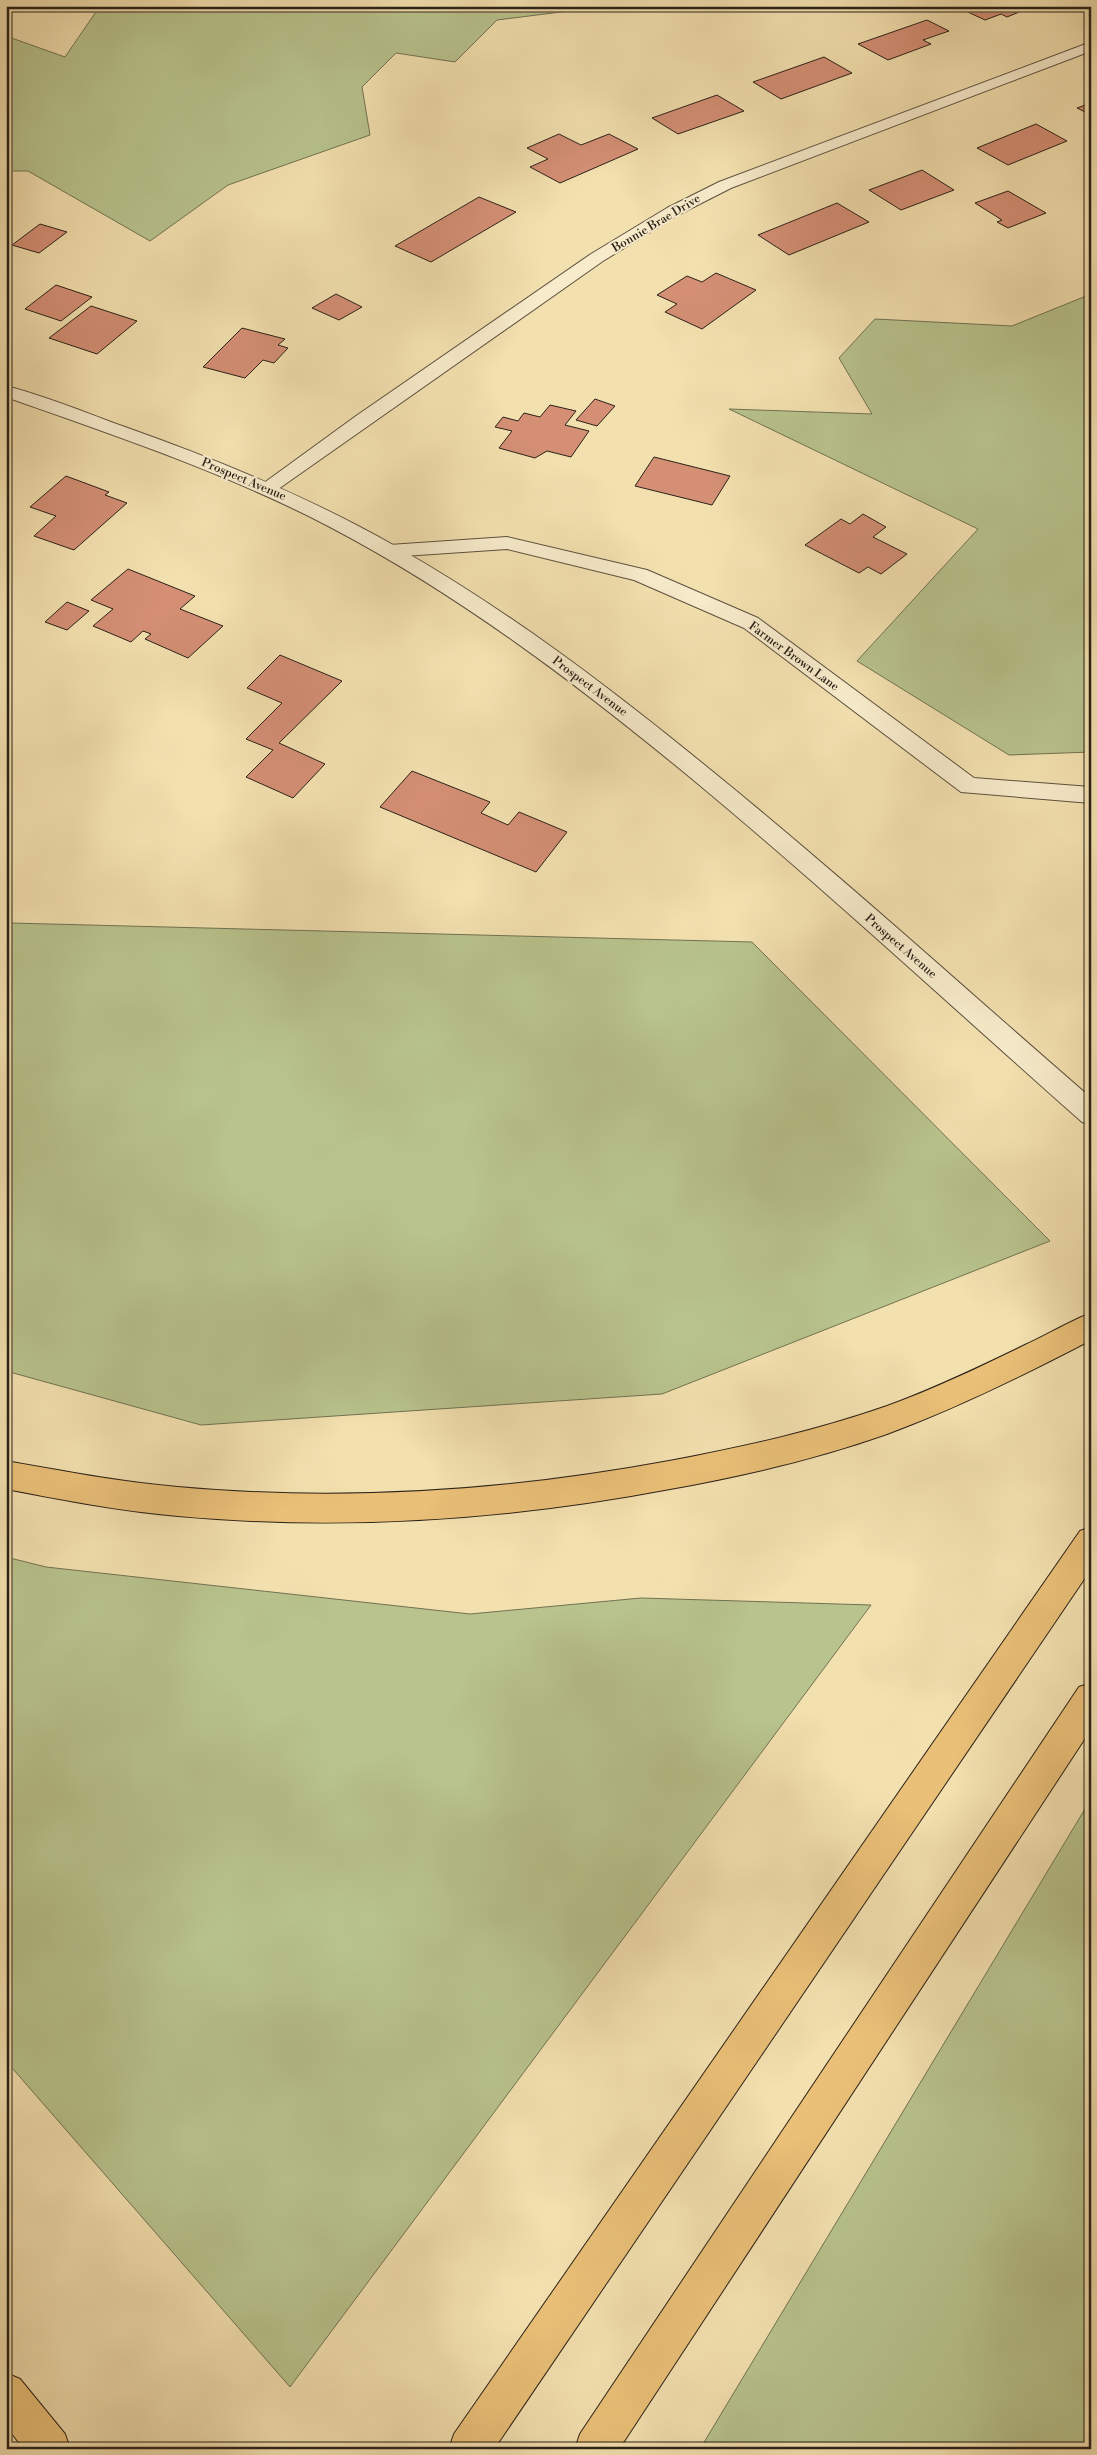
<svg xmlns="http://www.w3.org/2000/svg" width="1097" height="2455" font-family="'Libre Bodoni',serif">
<rect width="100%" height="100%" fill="#f3e0af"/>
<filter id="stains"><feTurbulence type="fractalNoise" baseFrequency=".004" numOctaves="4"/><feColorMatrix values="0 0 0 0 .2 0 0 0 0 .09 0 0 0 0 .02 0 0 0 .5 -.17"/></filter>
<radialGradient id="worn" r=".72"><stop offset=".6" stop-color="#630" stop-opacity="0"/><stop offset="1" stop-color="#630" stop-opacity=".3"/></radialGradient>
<g fill="#b8c38d" stroke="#717252">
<path d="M 100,6 L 609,6 L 497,20 L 455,62 L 396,53 L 362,87 L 370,135 L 228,185 L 150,241 L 28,171 L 6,171 L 6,36 L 65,57 Z"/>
<path d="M 1091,294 L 1091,752 L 1009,755 L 857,661 L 978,529 L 729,409 L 872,414 L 839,358 L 875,319 L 1012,326 Z"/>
<path d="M 6,921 L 10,923 L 752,942 L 1050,1241 L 662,1394 L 201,1425 L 6,1371 Z"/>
<path d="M 6,1557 L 46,1567 L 470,1614 L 641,1598 L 871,1605 L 290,2387 L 6,2061 Z"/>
<path d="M 1091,1799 L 1091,2449 L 700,2449 Z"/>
</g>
<g fill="#d48f75" stroke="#2a2118">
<path d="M 1025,6 L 1029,8 L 1007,17 L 1001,14 L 985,20 L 957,7 Z"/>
<path d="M 927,20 L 949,31 L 923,40 L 931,44 L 888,60 L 858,44 Z"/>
<path d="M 824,57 L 852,73 L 781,99 L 753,82 Z"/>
<path d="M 717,95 L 744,111 L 678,134 L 652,118 Z"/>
<path d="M 1091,103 L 1091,115 L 1077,108 Z"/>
<path d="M 1036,124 L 1067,141 L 1008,165 L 977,148 Z"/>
<path d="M 559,134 L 581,145 L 609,134 L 638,149 L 560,183 L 530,167 L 548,159 L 527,148 Z"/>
<path d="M 922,170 L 954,190 L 901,210 L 869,190 Z"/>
<path d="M 1008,191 L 1046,213 L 1008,228 L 997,222 L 1002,220 L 975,203 Z"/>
<path d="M 479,197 L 516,212 L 431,262 L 395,246 Z"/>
<path d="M 837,203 L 869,222 L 789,255 L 758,235 Z"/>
<path d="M 40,224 L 67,232 L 39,253 L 12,245 Z"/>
<path d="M 716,273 L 756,290 L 702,329 L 665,312 L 677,304 L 657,295 L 687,276 L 702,282 Z"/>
<path d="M 56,285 L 92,297 L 61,321 L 25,309 Z"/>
<path d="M 336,294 L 362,307 L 339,320 L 312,308 Z"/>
<path d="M 91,306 L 137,321 L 97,354 L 49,338 Z"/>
<path d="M 242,328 L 285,339 L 278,345 L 288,348 L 274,363 L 263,360 L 245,378 L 203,367 Z"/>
<path d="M 595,399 L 615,406 L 597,426 L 576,420 Z"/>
<path d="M 550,405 L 576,411 L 565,425 L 589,431 L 571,457 L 547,451 L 535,458 L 499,448 L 512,431 L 495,427 L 503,417 L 518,421 L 524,413 L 540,417 Z"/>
<path d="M 654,457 L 730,476 L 712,505 L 635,486 Z"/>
<path d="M 66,476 L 109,492 L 105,495 L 127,503 L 74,550 L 34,536 L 56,516 L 30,507 Z"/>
<path d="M 863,514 L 886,527 L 873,537 L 907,554 L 881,574 L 868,567 L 859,573 L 805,545 L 841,519 L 850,524 Z"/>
<path d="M 128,569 L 195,596 L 180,609 L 223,626 L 188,658 L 145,639 L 151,634 L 143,631 L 131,642 L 93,626 L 113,609 L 91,600 Z"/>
<path d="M 67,602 L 89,611 L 67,630 L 45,622 Z"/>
<path d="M 280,655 L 342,681 L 279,743 L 325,764 L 293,798 L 246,777 L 273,750 L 246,739 L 282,703 L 247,688 Z"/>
<path d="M 412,771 L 490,802 L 481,813 L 508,825 L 519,812 L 567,832 L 536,872 L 380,807 Z"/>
</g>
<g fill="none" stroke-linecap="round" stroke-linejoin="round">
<g stroke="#5c513e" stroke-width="2">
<g id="minor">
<path d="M 1091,42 L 1091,51 L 731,188 L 678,215 L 603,261 L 274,492 L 260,492 L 257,488 L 356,416 L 591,254 L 667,208 L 719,182 Z"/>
<path d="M 507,537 L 647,570 L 758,618 L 974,778 L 1091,787 L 1091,803 L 961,792 L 744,628 L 634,580 L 507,549 L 389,557 L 382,555 L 379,551 L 382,547 L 389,545 Z"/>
</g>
</g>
<g stroke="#5c513e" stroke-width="2">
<path id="tertiary" d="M 6,386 C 46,396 86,413 125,427 C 218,460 309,497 395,546 C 506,609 608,686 707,767 C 838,873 963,987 1091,1098 L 1091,1125 L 1082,1122 C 952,1007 825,889 691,778 C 578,685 460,595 330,527 C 227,473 116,436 6,397 Z"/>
</g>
<g stroke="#2a2118" stroke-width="2">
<g id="motorway">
<path d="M 1091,1313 L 1091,1340 C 1024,1375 957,1408 887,1434 C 816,1459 743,1476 670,1489 C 507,1520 343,1531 178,1516 C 120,1511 63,1500 6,1489 L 6,1461 C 63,1471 120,1482 178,1487 C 343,1502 507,1491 669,1461 C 743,1447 816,1431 887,1406 C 934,1389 980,1367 1025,1345 C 1047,1335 1068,1322 1091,1313 Z"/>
<path d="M 1091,1527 L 1091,1569 L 494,2449 L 449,2449 L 454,2434 L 1080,1531 Z"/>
<path d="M 1091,1683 L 1091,1729 L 619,2449 L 575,2449 L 580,2434 L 1079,1687 Z"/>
<path d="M 6,2373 L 20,2379 L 65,2434 L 70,2449 L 24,2449 L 6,2426 Z"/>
</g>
</g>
<use href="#minor" fill="#f7ebcb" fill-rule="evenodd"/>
<use href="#tertiary" fill="#f7ebcb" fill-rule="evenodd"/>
<use href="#motorway" fill="#eac078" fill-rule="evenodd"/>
</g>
<g text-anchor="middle" stroke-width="4" stroke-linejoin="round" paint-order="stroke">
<g font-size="12" fill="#2a2118" stroke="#f7ebcb">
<text transform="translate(656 223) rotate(-31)" y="4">Bonnie Brae Drive</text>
<text transform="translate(244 479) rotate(23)" y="4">Prospect Avenue</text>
<text transform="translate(794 656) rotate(36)" y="4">Farmer Brown Lane</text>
<text transform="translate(590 686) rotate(37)" y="4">Prospect Avenue</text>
<text transform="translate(901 946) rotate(41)" y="4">Prospect Avenue</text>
</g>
</g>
<rect width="1097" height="2455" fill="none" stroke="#f3e0af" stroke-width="25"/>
<rect x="8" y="8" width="1082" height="2440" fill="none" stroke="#2a2118" stroke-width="2.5"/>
<rect x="12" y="12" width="1072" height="2430" fill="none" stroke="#2a2118"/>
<rect width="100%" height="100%" filter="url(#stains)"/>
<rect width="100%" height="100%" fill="url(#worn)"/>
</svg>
